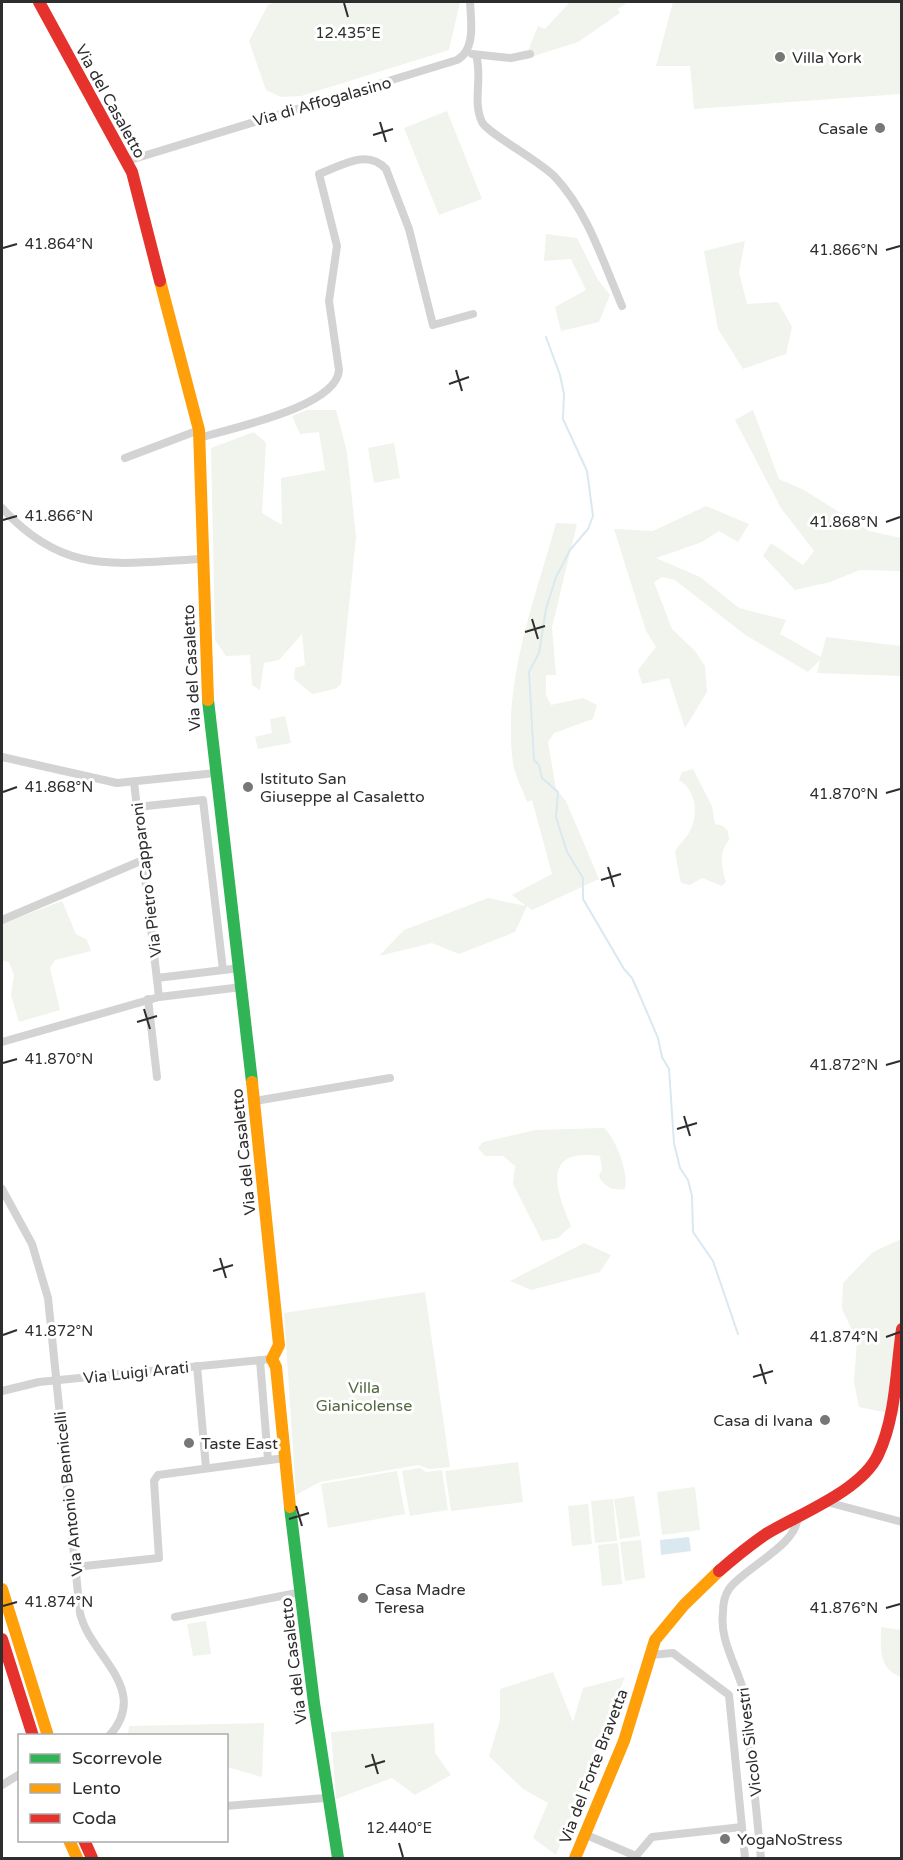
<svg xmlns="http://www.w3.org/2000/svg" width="903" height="1860" font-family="'Varela Round',sans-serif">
<rect width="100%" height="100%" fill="#fff"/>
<g fill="#f0f4ec">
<path d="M 275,2 L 460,2 L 449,50 L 301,96 L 281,97 L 266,90 L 249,41 L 268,5 Z"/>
<path d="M 570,2 L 628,2 L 618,9 L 620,13 L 578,42 L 531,57 L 528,51 L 538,26 L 545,29 Z"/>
<path d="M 673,2 L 901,2 L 901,94 L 694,109 L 690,66 L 656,66 Z"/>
<path d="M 447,111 L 482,199 L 439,215 L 404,128 Z"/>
<path d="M 546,234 L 577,238 L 598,280 L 610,295 L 599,322 L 561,331 L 555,307 L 586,290 L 571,259 L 544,261 Z"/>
<path d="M 745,241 L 739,272 L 747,304 L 778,302 L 792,327 L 786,354 L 743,369 L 718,329 L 704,251 Z"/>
<path d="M 307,410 L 336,410 L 347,452 L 356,537 L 341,684 L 335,689 L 312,694 L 294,679 L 295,668 L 305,665 L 302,634 L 279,660 L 264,663 L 260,690 L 252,685 L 250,655 L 226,656 L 215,640 L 211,448 L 254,432 L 266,443 L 262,513 L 282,525 L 281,478 L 325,470 L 319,432 L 300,434 L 292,416 Z"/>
<path d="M 753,410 L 779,479 L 804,490 L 869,531 L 901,538 L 901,571 L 860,570 L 830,582 L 795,590 L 763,556 L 771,543 L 803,565 L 814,551 L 781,508 L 735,420 Z"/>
<path d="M 394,443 L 400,478 L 374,483 L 368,448 Z"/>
<path d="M 706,506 L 749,524 L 738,542 L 719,531 L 702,542 L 656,558 L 700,577 L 739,608 L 786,620 L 780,634 L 821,657 L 826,637 L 901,646 L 901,676 L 817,673 L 820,660 L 808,672 L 744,634 L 675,580 L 662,577 L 654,582 L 672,629 L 695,651 L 705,666 L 707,692 L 685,728 L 669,678 L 642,684 L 638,670 L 656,647 L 646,631 L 614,529 L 653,531 Z"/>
<path d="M 556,523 L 577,524 L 552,627 L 556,675 L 546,675 L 546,695 L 551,705 L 583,698 L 597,705 L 593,719 L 554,733 L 548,742 L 556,789 L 566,801 L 599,879 L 532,910 L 527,906 L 515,932 L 459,954 L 432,943 L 379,956 L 404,930 L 488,898 L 526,906 L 512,895 L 552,874 L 532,800 L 527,802 C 523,790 515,776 513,763 C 502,682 535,600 556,523 Z"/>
<path d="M 285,716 L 291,743 L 258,749 L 255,737 L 272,733 L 270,719 Z"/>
<path d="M 693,769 L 712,806 L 715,824 L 723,826 L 728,831 L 729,840 C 718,853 722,867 726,882 L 722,886 L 702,878 L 690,885 L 681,883 L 680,879 L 675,852 C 678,845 683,842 687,836 C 699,819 698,791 679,780 L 682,772 Z"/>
<path d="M 62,901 L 76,934 L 87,940 L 91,951 L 55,960 L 50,968 L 60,1010 L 19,1022 L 11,995 L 14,975 L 9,962 L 2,961 L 2,924 Z"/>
<path d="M 604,1128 C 616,1139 629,1173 625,1189 C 613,1191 604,1187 599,1176 L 602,1169 L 600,1156 C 540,1148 556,1191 571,1226 L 558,1238 L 542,1241 L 513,1184 L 515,1166 L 503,1156 L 485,1156 L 478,1148 L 483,1142 L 536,1130 Z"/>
<path d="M 901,1239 L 902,1398 L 898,1415 L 859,1407 L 854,1382 L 857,1341 L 842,1309 L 843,1283 L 873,1252 Z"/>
<path d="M 584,1243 L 611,1255 L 600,1272 L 531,1290 L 510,1281 Z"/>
<path d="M 425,1292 L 450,1467 L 430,1469 L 418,1465 L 320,1482 L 296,1495 L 284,1313 Z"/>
<path d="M 518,1462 L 523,1502 L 451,1511 L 445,1471 Z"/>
<path d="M 420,1468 L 426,1472 L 442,1470 L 448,1510 L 410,1516 L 402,1471 Z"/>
<path d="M 397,1471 L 405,1514 L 328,1528 L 321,1484 Z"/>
<path d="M 695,1487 L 700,1530 L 662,1535 L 657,1492 Z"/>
<path d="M 634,1496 L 640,1536 L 620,1539 L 614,1499 Z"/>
<path d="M 613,1499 L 617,1541 L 595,1543 L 591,1501 Z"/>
<path d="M 588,1504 L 592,1544 L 572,1546 L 568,1506 Z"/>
<path d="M 641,1540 L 645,1578 L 625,1581 L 620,1542 Z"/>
<path d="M 618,1543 L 622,1584 L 602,1586 L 598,1545 Z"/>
<path d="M 206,1621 L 211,1654 L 193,1656 L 187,1624 Z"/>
<path d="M 881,1627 L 901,1630 L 901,1677 C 878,1669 881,1648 881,1627 Z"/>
<path d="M 553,1672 L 573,1722 L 583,1688 L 625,1677 L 556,1855 L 533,1838 L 548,1803 L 523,1789 L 489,1756 L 500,1720 L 500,1689 Z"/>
<path d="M 264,1723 L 262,1777 L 227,1767 L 226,1736 L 128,1735 L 129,1726 Z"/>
<path d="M 434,1723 L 435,1753 L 451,1775 L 415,1795 L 392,1778 L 336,1799 L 331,1732 Z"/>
</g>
<path fill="#dae8f0" d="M 689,1537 L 691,1551 L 661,1555 L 660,1540 Z"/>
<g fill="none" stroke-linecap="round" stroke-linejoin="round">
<path stroke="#dae8f0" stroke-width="2" d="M 546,337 L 560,375 L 564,394 L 563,419 L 587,471 L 593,516 L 588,529 L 570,550 L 556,577 L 546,609 L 539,653 L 529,672 L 534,760 L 539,765 L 542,778 L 558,792 L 556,817 L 567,852 L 583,878 L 583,899 L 624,969 L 632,978 L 640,996 L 658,1038 L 662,1057 L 669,1069 L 674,1143 L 680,1168 L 688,1180 L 692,1196 L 693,1232 L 713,1261 L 738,1334"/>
<g stroke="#d3d3d3" stroke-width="8">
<path d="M 472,54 L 511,58 L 530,54"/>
<path d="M 476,55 C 483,77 472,101 482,122 C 487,133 540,161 555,177 C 588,212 603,262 622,306"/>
<path d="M 127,161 L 457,60 C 476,50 471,20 470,2"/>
<path d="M 199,438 C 231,428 337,407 339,370 L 329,301 L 337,246 L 319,174 C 341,166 367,148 386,169 L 409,229 L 433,325 L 473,314"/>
<path d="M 125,458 L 199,430"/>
<path d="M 2,508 C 65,577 117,563 202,559"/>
<path d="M 2,757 L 117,783 L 216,773"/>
<path d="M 134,782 L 159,997"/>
<path d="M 137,807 L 203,800 L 223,970"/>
<path d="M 2,920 L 143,860"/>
<path d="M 157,978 L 240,968"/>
<path d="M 148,999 L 157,1077"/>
<path d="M 2,1042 L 159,997 L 242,987"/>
<path d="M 255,1101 L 390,1078"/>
<path d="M 2,1189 L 32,1244 L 48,1298 L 80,1613 C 89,1655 152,1689 109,1736"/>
<path d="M 260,1360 L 268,1460"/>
<path d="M 197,1366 L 206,1468"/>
<path d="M 2,1391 L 39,1382 L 272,1359"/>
<path d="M 823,1501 L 902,1522"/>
<path d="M 75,1567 L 159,1558 L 154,1481 L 158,1475 L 285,1458"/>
<path d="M 175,1617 L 302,1592"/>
<path d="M 650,1655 L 673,1653 L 729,1695 L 745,1858"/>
<path d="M 2,1785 L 20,1774"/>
<path d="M 226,1806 L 325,1798"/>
<path d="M 584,1834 L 636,1856 L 652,1837 L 742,1827"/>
<path d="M 761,1858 L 745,1696 C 738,1667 719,1641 723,1612 C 723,1604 725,1595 729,1589 C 741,1570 801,1543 797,1516"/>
</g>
<g stroke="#30b455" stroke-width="12">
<path d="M 208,700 L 252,1082"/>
<path d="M 290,1507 L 314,1703 L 338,1858"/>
</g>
<g stroke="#ff9f0a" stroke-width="12">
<path d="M 160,281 L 199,430 L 208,700"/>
<path d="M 252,1082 L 279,1345 L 272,1359 L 276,1367 L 290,1507"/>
<path d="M 2,1589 L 48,1736"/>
<path d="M 69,1840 L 77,1858"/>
<path d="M 575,1858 L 624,1741 L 655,1640 L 684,1605 L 719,1571"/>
</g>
<g stroke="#e5322d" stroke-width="12">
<path d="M 39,2 L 132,172 L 160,281"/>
<path d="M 719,1571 C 734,1558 750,1545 766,1534 C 799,1514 861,1491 878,1455 C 896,1417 896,1370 902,1329"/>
<path d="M 2,1639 L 33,1736"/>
<path d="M 84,1840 L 92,1858"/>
</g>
</g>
<path fill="none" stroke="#2e2e2e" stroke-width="2" d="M 344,3 L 348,17M 380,122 L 386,142M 373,135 L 393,129M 3,248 L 17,244M 886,250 L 900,246M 456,370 L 462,391M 449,384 L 469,377M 3,520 L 17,516M 886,522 L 900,517M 532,619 L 538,639M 525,632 L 545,626M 3,792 L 17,787M 886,793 L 900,789M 608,867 L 614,887M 601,880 L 621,874M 144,1009 L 150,1029M 137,1022 L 157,1016M 3,1063 L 17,1059M 886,1065 L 900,1061M 684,1116 L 690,1136M 677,1129 L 697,1123M 220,1258 L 226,1278M 213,1271 L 233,1265M 3,1335 L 17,1330M 886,1337 L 900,1332M 760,1364 L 766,1384M 753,1377 L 773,1371M 296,1506 L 302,1526M 289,1519 L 309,1513M 3,1606 L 17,1602M 886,1608 L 900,1604M 372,1754 L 378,1774M 365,1767 L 385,1761M 399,1843 L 403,1857"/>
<g fill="#777" stroke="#fff" stroke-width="2">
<circle cx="780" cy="57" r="6"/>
<circle cx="880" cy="128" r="6"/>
<circle cx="248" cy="787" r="6"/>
<circle cx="825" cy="1420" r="6"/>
<circle cx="189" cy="1443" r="6"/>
<circle cx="363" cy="1598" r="6"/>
<circle cx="725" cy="1839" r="6"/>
</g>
<g text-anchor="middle" stroke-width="6" stroke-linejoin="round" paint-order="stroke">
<g font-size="16" fill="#2e2e2e" stroke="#fff" text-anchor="start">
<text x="792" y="63">Villa York</text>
<text x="868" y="134" text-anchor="end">Casale</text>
<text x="260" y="784">Istituto San<tspan x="260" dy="18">Giuseppe al Casaletto</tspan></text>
<text x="813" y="1426" text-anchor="end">Casa di Ivana</text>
<text x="201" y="1449">Taste East</text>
<text x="375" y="1595">Casa Madre<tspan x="375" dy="18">Teresa</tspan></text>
<text x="737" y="1845">YogaNoStress</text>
</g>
<g font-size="16" fill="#2e2e2e" stroke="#fff">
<text transform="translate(111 101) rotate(61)" y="6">Via del Casaletto</text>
<text transform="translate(322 101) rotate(-16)" y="6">Via di Affogalasino</text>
<text transform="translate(191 668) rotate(-93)" y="6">Via del Casaletto</text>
<text transform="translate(146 880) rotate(-97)" y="6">Via Pietro Capparoni</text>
<text transform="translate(243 1152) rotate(-96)" y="6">Via del Casaletto</text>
<text transform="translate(136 1372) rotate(-6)" y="6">Via Luigi Arati</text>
<text transform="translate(68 1494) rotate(-96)" y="6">Via Antonio Bennicelli</text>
<text transform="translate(293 1661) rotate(-97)" y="6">Via del Casaletto</text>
<text transform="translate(749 1742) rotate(-97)" y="6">Vicolo Silvestri</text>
<text transform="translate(593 1766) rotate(-69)" y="6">Via del Forte Bravetta</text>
</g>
<g font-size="16" fill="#52683e" stroke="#fff">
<text x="364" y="1393">Villa<tspan x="364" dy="18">Gianicolense</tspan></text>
</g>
</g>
<g font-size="15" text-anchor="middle" fill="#2e2e2e" stroke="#fff" stroke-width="6" stroke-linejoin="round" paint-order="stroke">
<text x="348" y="38">12.435°E</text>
<text x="59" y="249">41.864°N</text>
<text x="844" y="255">41.866°N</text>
<text x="59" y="521">41.866°N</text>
<text x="844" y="527">41.868°N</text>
<text x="59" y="792">41.868°N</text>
<text x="844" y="799">41.870°N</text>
<text x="59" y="1064">41.870°N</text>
<text x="844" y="1070">41.872°N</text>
<text x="59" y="1336">41.872°N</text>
<text x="844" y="1342">41.874°N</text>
<text x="59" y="1607">41.874°N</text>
<text x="844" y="1613">41.876°N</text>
<text x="399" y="1833">12.440°E</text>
</g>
<rect width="903" height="1860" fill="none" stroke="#2e2e2e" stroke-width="6"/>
<rect x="18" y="1734" width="210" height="108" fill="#ffffff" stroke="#ababab" stroke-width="1.5"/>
<rect x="30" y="1754" width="30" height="9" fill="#30b455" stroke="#ababab" stroke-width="1.5"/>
<text x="72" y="1764" font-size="18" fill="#2e2e2e">Scorrevole</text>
<rect x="30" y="1784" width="30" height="9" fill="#ff9f0a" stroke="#ababab" stroke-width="1.5"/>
<text x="72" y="1794" font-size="18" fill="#2e2e2e">Lento</text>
<rect x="30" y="1814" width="30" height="9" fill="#e5322d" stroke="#ababab" stroke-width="1.5"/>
<text x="72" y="1824" font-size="18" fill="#2e2e2e">Coda</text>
</svg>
